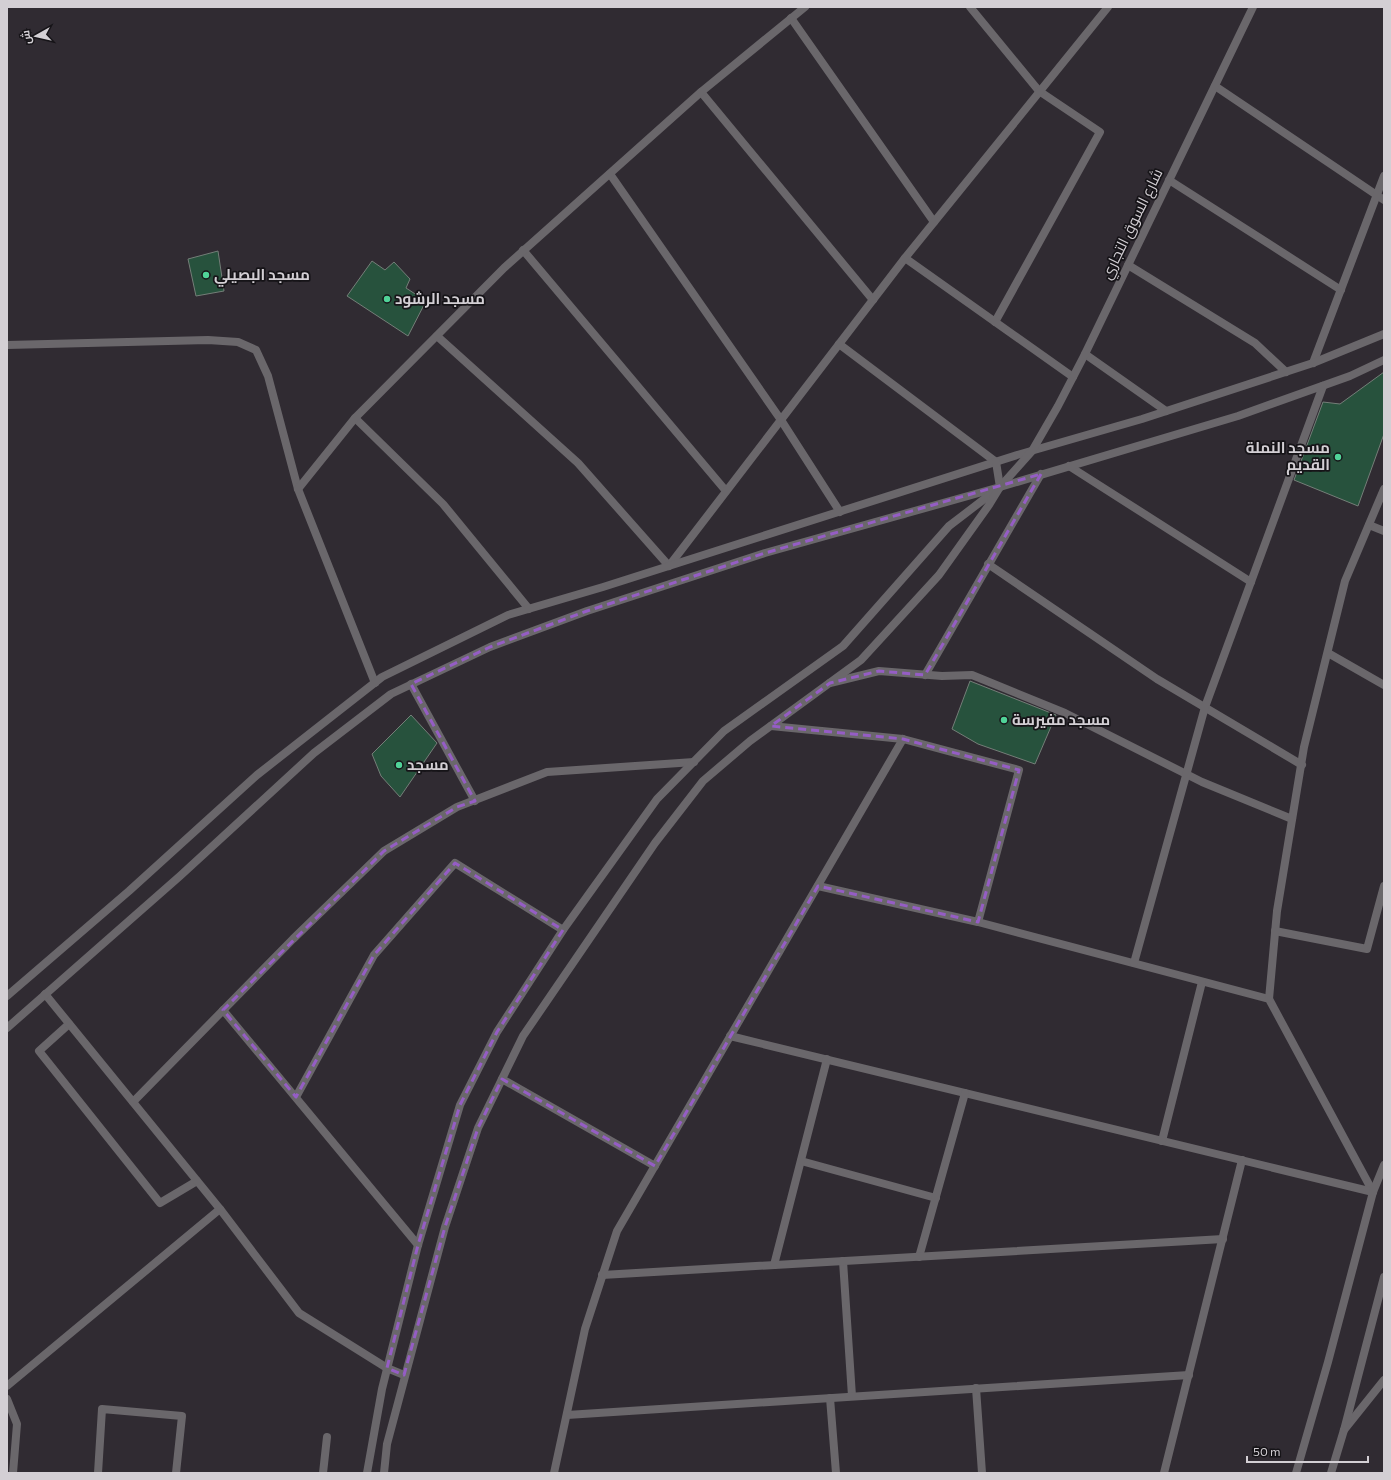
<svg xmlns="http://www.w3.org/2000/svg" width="1391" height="1480" font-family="Commissioner,Cairo,sans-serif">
<rect width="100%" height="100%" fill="#302b32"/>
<g fill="#27523d" stroke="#747e78">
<path d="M 218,251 L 224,291 L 196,296 L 188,259 Z"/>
<path d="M 372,261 L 385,270 L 394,262 L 410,279 L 406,288 L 426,301 L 408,336 L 347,296 Z"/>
<path d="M 1384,372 L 1384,434 L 1358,506 L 1294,480 L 1323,402 L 1340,404 Z"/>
<path d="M 970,681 L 1056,715 L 1035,764 L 978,744 L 952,729 Z"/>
<path d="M 411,715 L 437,743 L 400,797 L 381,776 L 372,754 Z"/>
</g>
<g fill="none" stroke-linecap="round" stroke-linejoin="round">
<g stroke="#6a676b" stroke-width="8">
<path d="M 69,1024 L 39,1051 L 160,1203 L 197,1181"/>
<path d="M 7,1386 L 220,1209"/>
<path d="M 7,1399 L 17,1424 L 13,1473"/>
<path d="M 98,1473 L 102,1409 L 182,1416 L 176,1473"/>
<path d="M 323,1473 L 327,1437"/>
</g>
<g stroke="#6a676b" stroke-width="8">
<path d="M 970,7 L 1039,91 L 1100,132 L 995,322"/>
<path d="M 791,18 L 934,222"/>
<path d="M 1215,86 L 1384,200"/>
<path d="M 701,92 L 873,300"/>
<path d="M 610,174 L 781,420 L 840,512"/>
<path d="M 1169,180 L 1341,290"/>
<path d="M 523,250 L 726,491"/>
<path d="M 905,258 L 1073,377"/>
<path d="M 1128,265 L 1255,343 L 1286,372"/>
<path d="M 437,336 L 578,463 L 669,566 L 905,258 L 1108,7"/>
<path d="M 839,344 L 996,462"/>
<path d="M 7,345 L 208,340 L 238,342 L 256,350 L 268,376 L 298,489 L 375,683"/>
<path d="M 1085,354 L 1166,411"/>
<path d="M 1313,363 L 1384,176"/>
<path d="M 355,418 L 443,504 L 529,609"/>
<path d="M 1069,466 L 1251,582"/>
<path d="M 298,489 L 355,418 L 504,268 L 701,92 L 805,7"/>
<path d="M 1369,525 L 1384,531"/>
<path d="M 988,564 L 1157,679 L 1302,765"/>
<path d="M 1328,653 L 1384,685"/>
<path d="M 925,675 L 1041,474"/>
<path d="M 830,683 L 879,671 L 942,676 L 972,675 L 1065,713 L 1202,782 L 1292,819"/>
<path d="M 411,684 L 475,801"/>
<path d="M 771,726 L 903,739 L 1019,770 L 978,922"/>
<path d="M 818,886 L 978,922 L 1269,999 L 1373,1192"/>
<path d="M 1275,931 L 1367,949 L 1384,886"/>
<path d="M 1134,963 L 1205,707 L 1323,386"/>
<path d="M 45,994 L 220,1209 L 299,1313 L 387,1368"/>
<path d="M 1269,999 L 1277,911 L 1304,747 L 1345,581 L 1384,489"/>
<path d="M 223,1010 L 418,1245"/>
<path d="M 730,1036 L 1373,1192"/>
<path d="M 502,1079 L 655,1166"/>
<path d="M 296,1097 L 374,955 L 455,863 L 563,930"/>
<path d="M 133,1102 L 293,939 L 384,851 L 457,807 L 547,772 L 694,762"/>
<path d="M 1162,1141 L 1202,982"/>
<path d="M 801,1161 L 936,1198"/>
<path d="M 919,1257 L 965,1093"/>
<path d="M 843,1261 L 852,1396"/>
<path d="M 774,1265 L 827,1059"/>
<path d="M 602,1275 L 1223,1239"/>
<path d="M 976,1388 L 982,1473"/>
<path d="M 830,1398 L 836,1473"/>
<path d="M 567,1415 L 1189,1375"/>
<path d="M 1344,1430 L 1384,1380"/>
<path d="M 554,1473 L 585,1329 L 617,1231 L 903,739"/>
<path d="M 1164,1473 L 1242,1160"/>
</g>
<g stroke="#6a676b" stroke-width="8">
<path d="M 7,996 L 129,891 L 257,775 L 382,677 L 508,615 L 603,587 L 1017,455 L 1142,419 L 1313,363 L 1384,334"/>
<path d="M 7,1028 L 180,876 L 314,753 L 391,694 L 490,647 L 587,611 L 765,553 L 1000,487 L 1238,416 L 1350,376 L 1384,360"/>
<path d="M 387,1368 L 404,1375"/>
<path d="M 367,1473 L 382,1389 L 418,1245 L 460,1105 L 497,1032 L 563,930 L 657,799 L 724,731 L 843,646 L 949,526 L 1000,487 L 1032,451 L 1058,406 L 1085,354 L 1253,7"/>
<path d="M 384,1473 L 387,1444 L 445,1227 L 478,1128 L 523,1036 L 655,843 L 703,781 L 750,741 L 861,660 L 939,575 L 989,505 L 1000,487 L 996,462"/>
<path d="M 1296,1473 L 1328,1362 L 1373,1192 L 1384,1165"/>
<path d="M 1331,1473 L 1344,1430 L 1384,1277"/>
</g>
</g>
<path fill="none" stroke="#955dc5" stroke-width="3" stroke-dasharray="8 5" stroke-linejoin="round" d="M 1041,474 L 925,675 L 879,671 L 830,683 L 771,726 L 903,739 L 1019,770 L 978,922 L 818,886 L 655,1166 L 502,1079 L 478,1128 L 445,1227 L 404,1375 L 387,1368 L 418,1245 L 460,1105 L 497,1032 L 563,930 L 455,863 L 374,955 L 296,1097 L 223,1010 L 384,851 L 457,807 L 475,801 L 411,684 L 490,647 L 587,611 L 765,553 Z"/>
<g fill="#50d398" stroke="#161418" stroke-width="1.5">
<circle cx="206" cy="275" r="4"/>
<circle cx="387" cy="299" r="4"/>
<circle cx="1338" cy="457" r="4"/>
<circle cx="1004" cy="720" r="4"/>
<circle cx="399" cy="765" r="4"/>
</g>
<g text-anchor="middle" stroke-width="3.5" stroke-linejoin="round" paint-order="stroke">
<g font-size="15" fill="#d3cfd4" stroke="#161418">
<text transform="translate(1132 224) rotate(-64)" y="5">شارع السوق التجاري</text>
</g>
<g font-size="15" font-weight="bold" fill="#d3cfd4" stroke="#161418" text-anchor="start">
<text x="214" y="280">مسجد البصيلي</text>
<text x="395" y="304">مسجد الرشود</text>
<text x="1330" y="453" text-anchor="end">مسجد النملة<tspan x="1330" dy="17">القديم</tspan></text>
<text x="1012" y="725">مسجد مفيرسة</text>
<text x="407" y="770">مسجد</text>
</g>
</g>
<rect width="1391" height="1480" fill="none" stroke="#d3cfd4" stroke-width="16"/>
<g transform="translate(36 36) rotate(262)" stroke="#161418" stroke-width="3" paint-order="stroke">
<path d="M0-3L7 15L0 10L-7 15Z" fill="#d3cfd4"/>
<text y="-6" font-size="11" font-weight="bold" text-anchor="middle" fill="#d3cfd4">ش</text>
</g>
<path d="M1247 1456v6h121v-6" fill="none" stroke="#d3cfd4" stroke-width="2"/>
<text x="1253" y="1456" font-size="12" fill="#d3cfd4" stroke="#161418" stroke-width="3" paint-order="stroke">50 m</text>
</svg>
